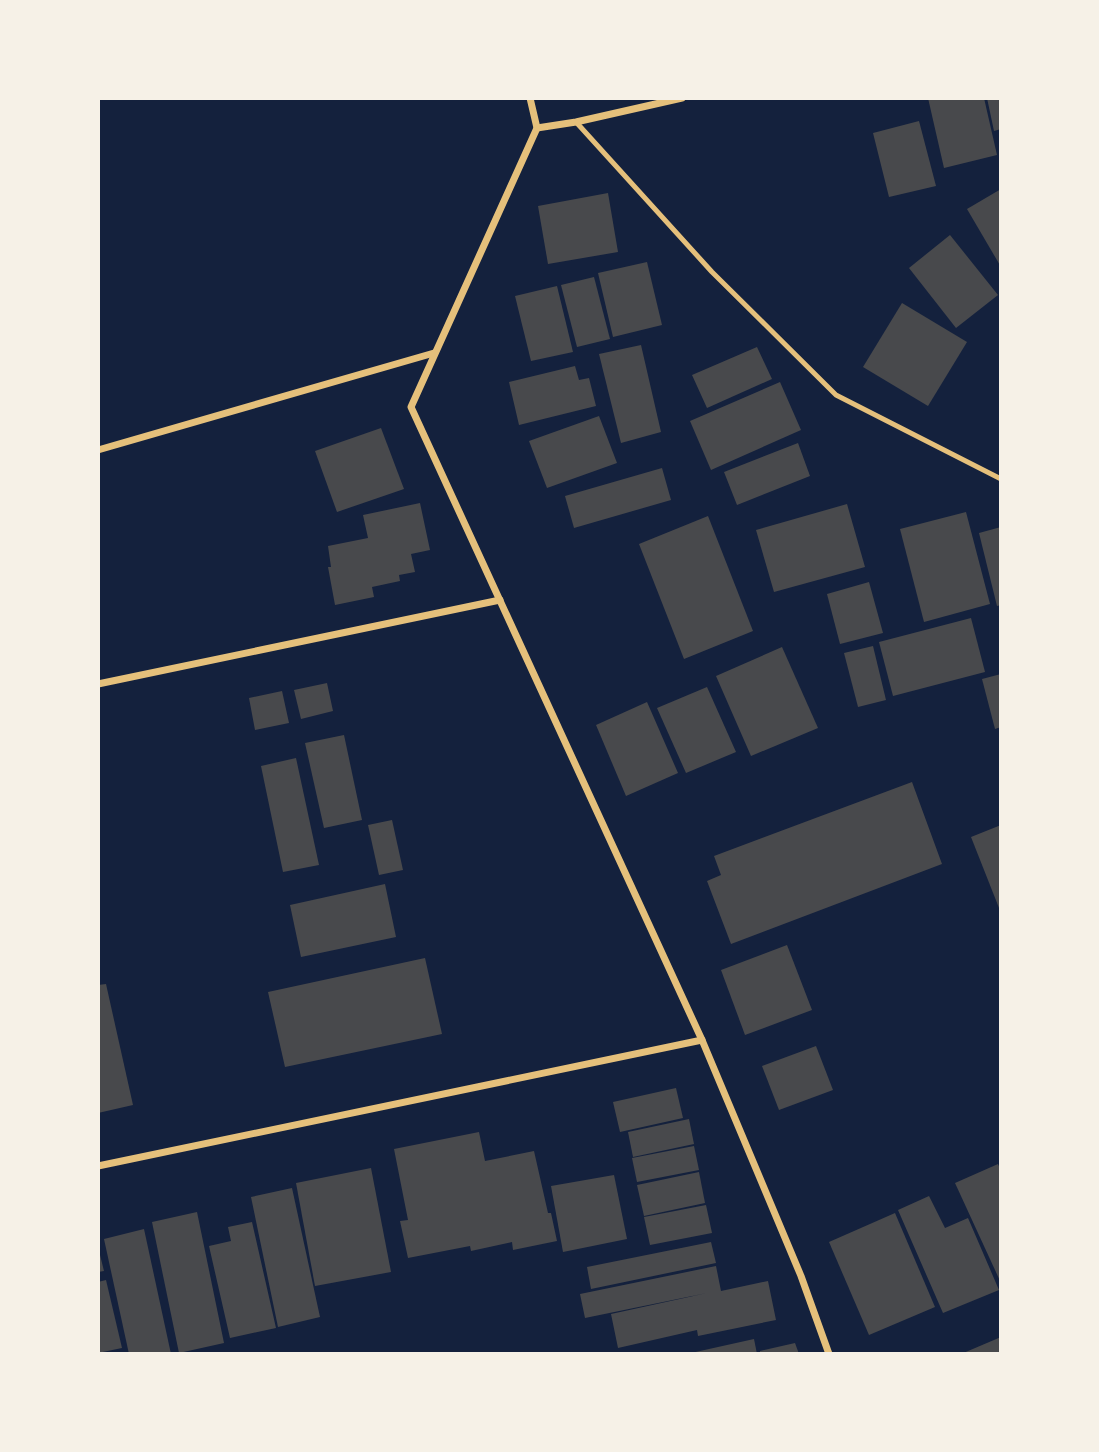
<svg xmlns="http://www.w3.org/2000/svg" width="1099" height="1452" font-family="Mulish,sans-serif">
<rect width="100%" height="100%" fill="#14213d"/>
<g fill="#48494c">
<path d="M 928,98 L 984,98 L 997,155 L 944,168 Z"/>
<path d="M 987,98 L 1001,98 L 1001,129 L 994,131 Z"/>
<path d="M 919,121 L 936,186 L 889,197 L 873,133 Z"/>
<path d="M 1001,189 L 1001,267 L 967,209 Z"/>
<path d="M 608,193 L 618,252 L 548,264 L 538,206 Z"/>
<path d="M 950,235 L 998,295 L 956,328 L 909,268 Z"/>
<path d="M 647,262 L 662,325 L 613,337 L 598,273 Z"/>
<path d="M 594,277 L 610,339 L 577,347 L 561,285 Z"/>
<path d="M 557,286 L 573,352 L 531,361 L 515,296 Z"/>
<path d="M 902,303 L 967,342 L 928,406 L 863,367 Z"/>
<path d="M 641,345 L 661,432 L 621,443 L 599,354 Z"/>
<path d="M 757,347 L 772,379 L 707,408 L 692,375 Z"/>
<path d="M 575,366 L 579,380 L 589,378 L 596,406 L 519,425 L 509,382 Z"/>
<path d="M 780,382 L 801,430 L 711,470 L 690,421 Z"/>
<path d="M 599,416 L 617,463 L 547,488 L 529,441 Z"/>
<path d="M 381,428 L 404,489 L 337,512 L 315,451 Z"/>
<path d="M 798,443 L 810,476 L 737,505 L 724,472 Z"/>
<path d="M 662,468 L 671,500 L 574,528 L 565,496 Z"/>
<path d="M 420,503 L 430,550 L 411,554 L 415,572 L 399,575 L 400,581 L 372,587 L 374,597 L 335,605 L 328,567 L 331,567 L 328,546 L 368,538 L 363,515 Z"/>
<path d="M 847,504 L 865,567 L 774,592 L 756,530 Z"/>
<path d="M 966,512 L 990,604 L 924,622 L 900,529 Z"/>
<path d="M 708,516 L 753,631 L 684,659 L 639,544 Z"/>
<path d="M 1001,527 L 1001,605 L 997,606 L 979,533 Z"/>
<path d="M 869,582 L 883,633 L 840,644 L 827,594 Z"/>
<path d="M 971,618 L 985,672 L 893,696 L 879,642 Z"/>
<path d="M 873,646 L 886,700 L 858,707 L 844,653 Z"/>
<path d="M 782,647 L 818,728 L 751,756 L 716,676 Z"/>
<path d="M 1001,674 L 1001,727 L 995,729 L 982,679 Z"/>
<path d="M 327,683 L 333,711 L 301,719 L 294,690 Z"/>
<path d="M 707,687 L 736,752 L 686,773 L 657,708 Z"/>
<path d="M 282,691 L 289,723 L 255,730 L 249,698 Z"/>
<path d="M 647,702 L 678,773 L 626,796 L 596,725 Z"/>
<path d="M 344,735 L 362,820 L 324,828 L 305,743 Z"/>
<path d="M 296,758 L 319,865 L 283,872 L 261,766 Z"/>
<path d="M 912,782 L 942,864 L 731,944 L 707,881 L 721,875 L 714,856 Z"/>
<path d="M 392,820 L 403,870 L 379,875 L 368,825 Z"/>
<path d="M 1001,825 L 1001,913 L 971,837 Z"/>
<path d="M 385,884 L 396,937 L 301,957 L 290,905 Z"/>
<path d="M 787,945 L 812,1010 L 745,1035 L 721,970 Z"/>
<path d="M 425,958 L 442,1034 L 285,1067 L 268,992 Z"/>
<path d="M 106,984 L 133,1105 L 98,1113 L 98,985 Z"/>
<path d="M 816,1046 L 833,1090 L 779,1110 L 762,1066 Z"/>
<path d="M 676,1088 L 683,1118 L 620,1132 L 613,1102 Z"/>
<path d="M 689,1119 L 694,1144 L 633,1157 L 628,1132 Z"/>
<path d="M 479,1132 L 485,1161 L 534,1151 L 548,1213 L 551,1213 L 557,1241 L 513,1250 L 512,1242 L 471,1251 L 470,1246 L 408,1258 L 400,1221 L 408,1220 L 394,1149 Z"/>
<path d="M 694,1146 L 699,1170 L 637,1182 L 632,1158 Z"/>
<path d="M 998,1164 L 1001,1171 L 1001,1283 L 955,1183 Z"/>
<path d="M 371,1168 L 391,1272 L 315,1286 L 296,1183 Z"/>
<path d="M 699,1172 L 705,1203 L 644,1216 L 637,1185 Z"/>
<path d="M 614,1175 L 627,1239 L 563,1252 L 551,1186 Z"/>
<path d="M 292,1188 L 320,1317 L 278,1327 L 251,1197 Z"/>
<path d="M 929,1196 L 945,1228 L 968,1218 L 999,1290 L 943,1313 L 898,1210 Z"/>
<path d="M 706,1205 L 712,1233 L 650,1245 L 644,1217 Z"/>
<path d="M 197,1212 L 224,1343 L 179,1353 L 152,1222 Z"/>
<path d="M 895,1213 L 935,1307 L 869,1335 L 829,1242 Z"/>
<path d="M 252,1222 L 276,1328 L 230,1338 L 209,1246 L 231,1241 L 228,1227 Z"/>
<path d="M 144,1229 L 171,1354 L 129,1354 L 104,1239 Z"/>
<path d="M 711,1242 L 716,1263 L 591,1289 L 587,1267 Z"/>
<path d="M 98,1247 L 104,1271 L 98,1272 Z"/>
<path d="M 716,1266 L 721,1291 L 768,1281 L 776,1320 L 698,1336 L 697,1330 L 618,1348 L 611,1314 L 707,1293 L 585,1318 L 580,1294 Z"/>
<path d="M 106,1280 L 122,1348 L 98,1353 L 98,1282 Z"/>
<path d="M 1001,1337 L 1001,1354 L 961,1354 Z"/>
<path d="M 754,1339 L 757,1354 L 691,1354 L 691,1353 Z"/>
<path d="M 795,1343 L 799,1354 L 760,1354 L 760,1351 Z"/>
</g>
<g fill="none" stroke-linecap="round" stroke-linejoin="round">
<path stroke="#e5c07b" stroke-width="5" d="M 576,122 L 712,272 L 836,395 L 1001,479"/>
<g stroke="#e5c07b" stroke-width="7">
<path d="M 530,98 L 537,128 L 411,407 L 702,1040 L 801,1276 L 829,1354"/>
<path d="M 537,128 L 576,122 L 682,98"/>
<path d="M 98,450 L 434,353"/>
<path d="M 98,684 L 500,600"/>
<path d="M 98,1166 L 702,1040"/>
</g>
</g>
<rect width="1099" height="1452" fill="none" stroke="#f6f1e7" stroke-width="200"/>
</svg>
